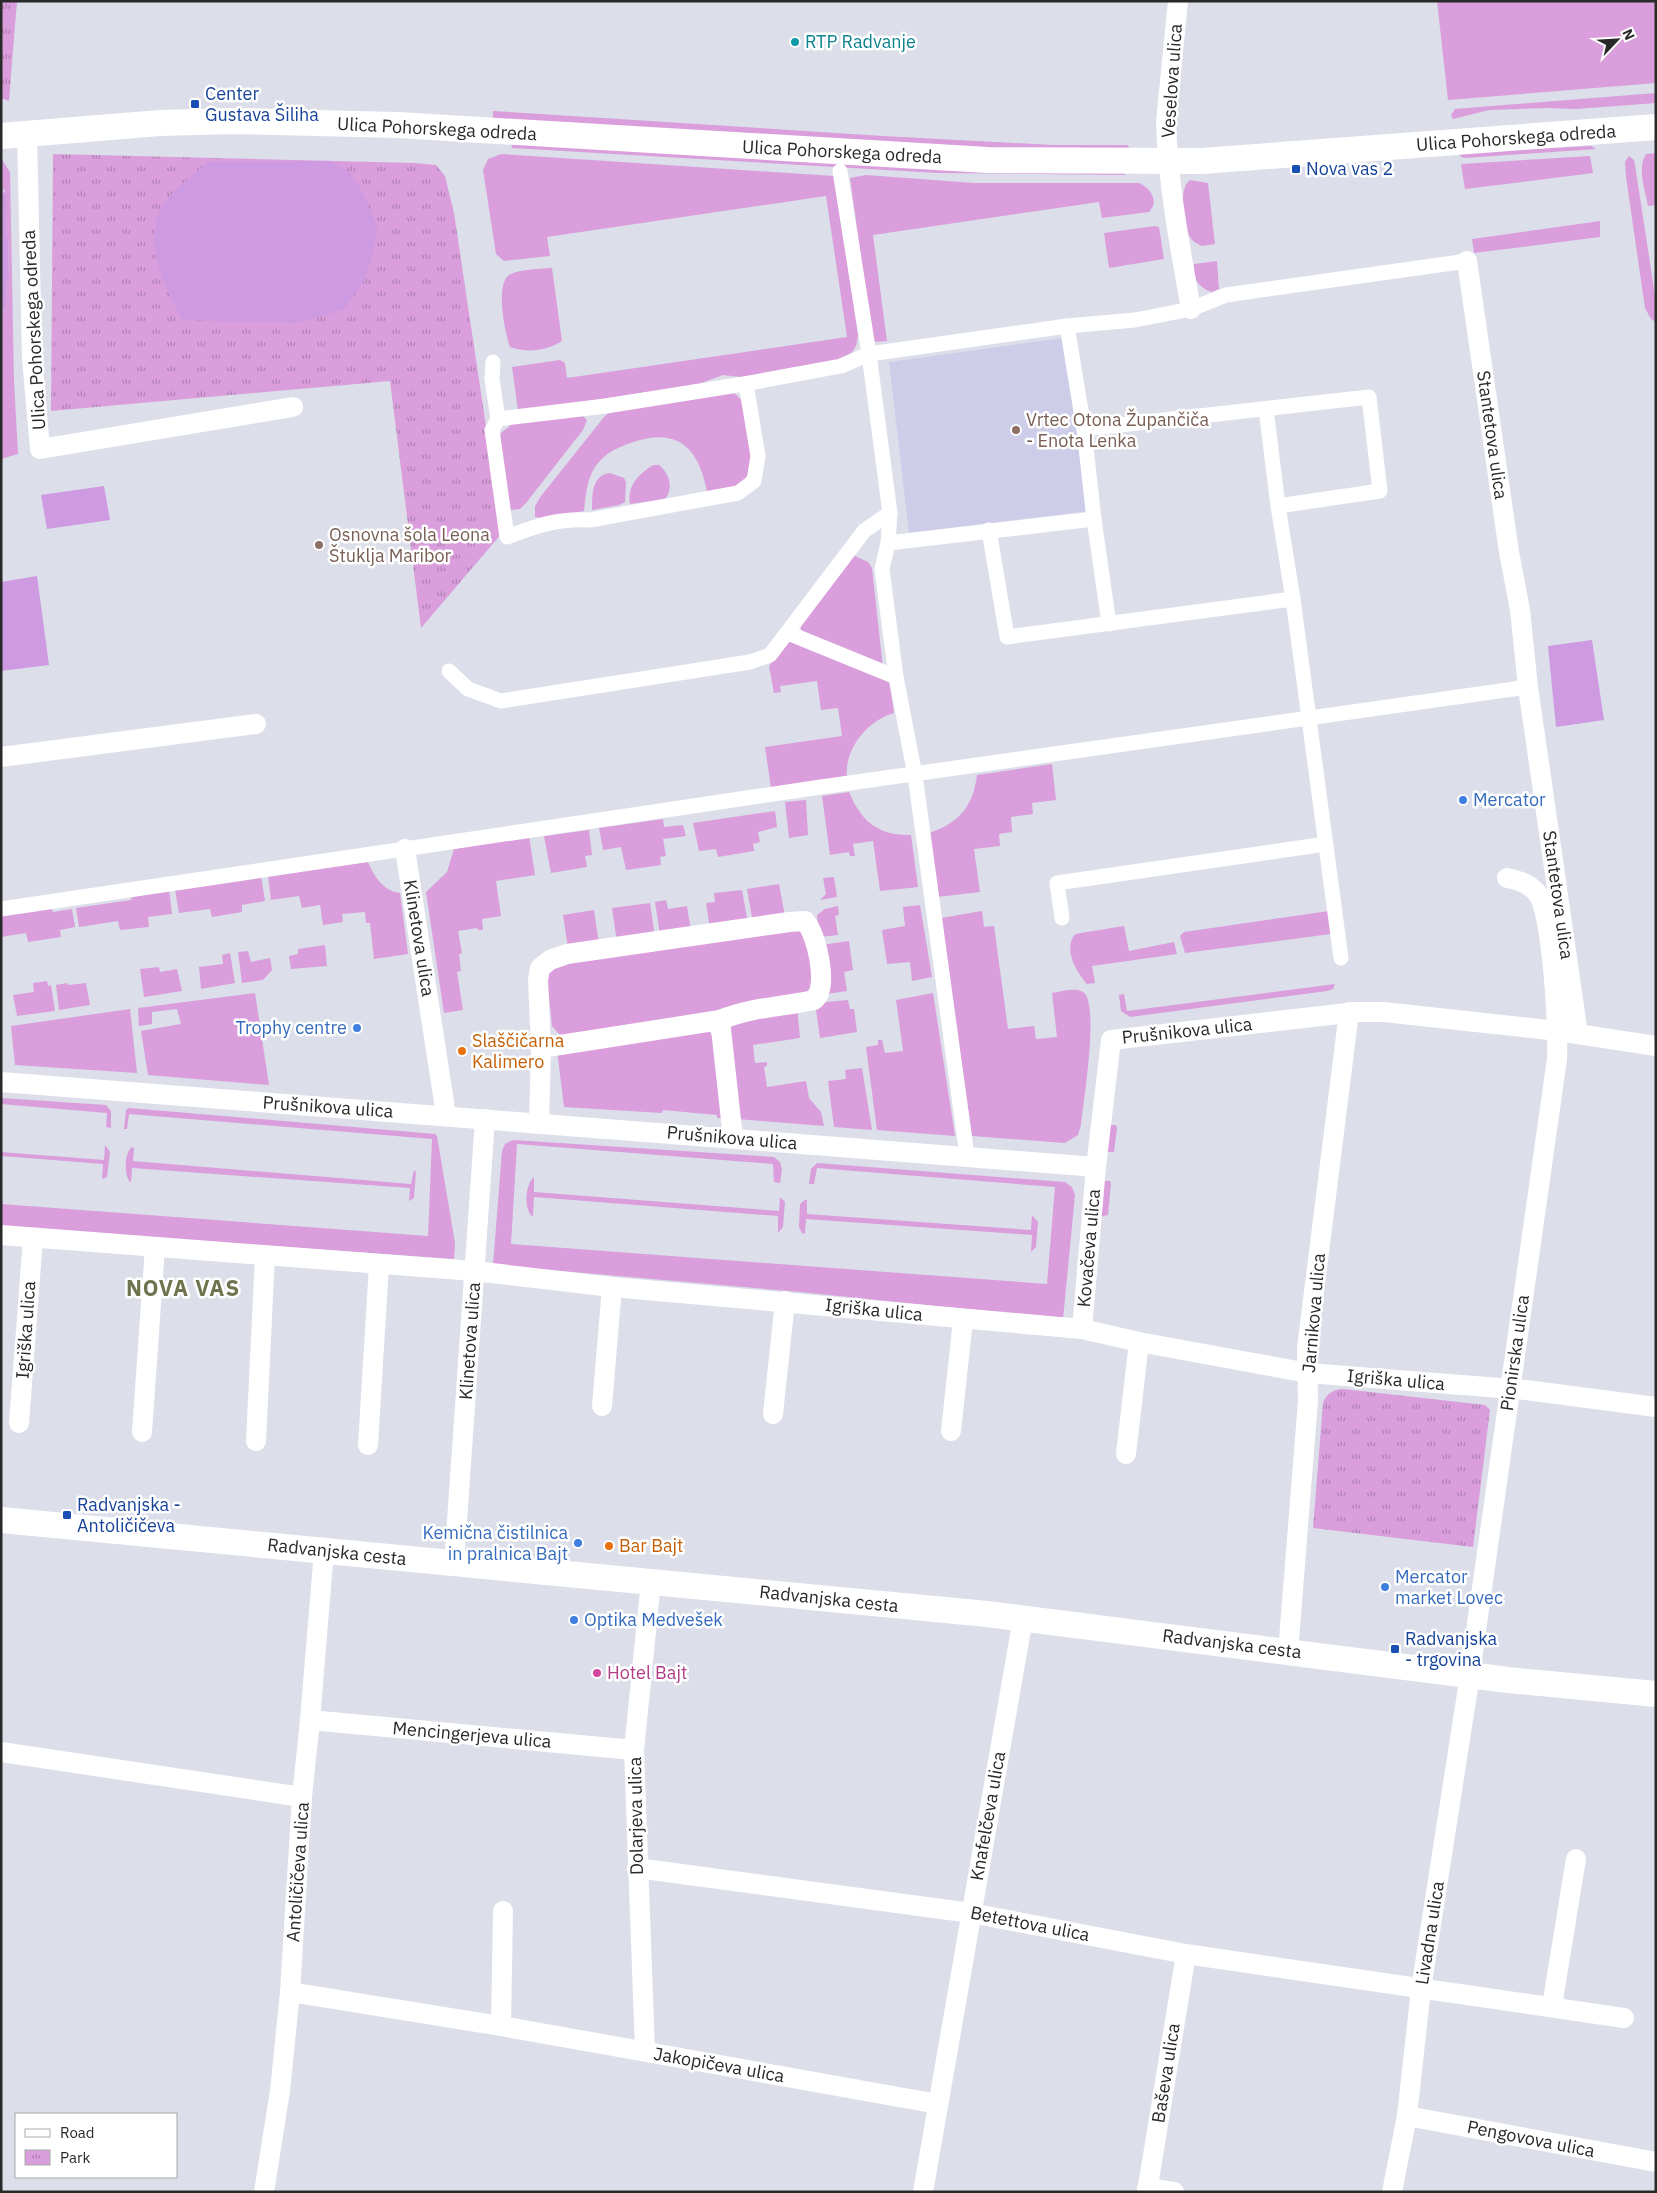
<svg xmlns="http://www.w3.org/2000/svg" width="1657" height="2193" font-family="'IBM Plex Sans',sans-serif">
<defs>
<pattern id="park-tufts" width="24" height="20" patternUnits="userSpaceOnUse" patternTransform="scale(1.25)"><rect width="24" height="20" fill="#d99edb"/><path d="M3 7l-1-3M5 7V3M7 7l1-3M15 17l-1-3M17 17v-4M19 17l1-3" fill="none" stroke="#b081b2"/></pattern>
</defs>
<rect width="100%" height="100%" fill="#dcdeea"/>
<path fill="#cdcdea" d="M 1070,337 L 1096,510 L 909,533 L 889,362 Z"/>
<g fill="#d99edb">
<path d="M 1437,1 L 1656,1 L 1656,83 L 1448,100 Z"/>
<path d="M 1656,93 L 1656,103 L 1576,109 L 1546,108 L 1489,110 L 1453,119 L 1451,115 L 1455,109 Z"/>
<path d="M 493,111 L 883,136 L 1053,145 L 1128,145 L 1129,148 L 996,149 L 493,120 Z"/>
<path d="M 511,143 L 1124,171 L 1125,175 L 938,173 L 512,148 Z"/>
<path d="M 1591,146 L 1596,149 L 1464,158 L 1460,156 L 1460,153 L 1470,152 Z"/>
<path d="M 1656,153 L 1656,205 L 1648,206 C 1645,189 1637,168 1646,154 Z"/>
<path d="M 501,154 L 834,176 L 858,335 C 856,351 853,353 839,360 L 741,377 L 723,375 L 696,385 L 518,411 L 512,367 L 560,360 L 565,363 L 567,378 L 847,337 L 826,196 L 547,237 L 550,256 L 504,261 L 496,254 L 483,170 L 488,159 Z"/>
<path d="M 1590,156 L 1593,173 L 1465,189 L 1461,164 Z"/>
<path d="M 1629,156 L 1634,160 L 1635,165 L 1656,302 L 1656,322 L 1651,319 L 1645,308 L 1626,177 L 1625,162 Z"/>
<path d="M 1,158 L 10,172 L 14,381 L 18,454 L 1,459 L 1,316 L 6,306 L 7,279 L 9,278 L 8,236 L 6,235 L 5,191 L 1,188 Z"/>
<path d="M 866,175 L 974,183 L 1139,183 C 1150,188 1160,201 1149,212 L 1102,218 L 1099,202 L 873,235 L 887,341 L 873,342 L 850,178 Z"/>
<path d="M 1190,180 L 1208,183 L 1215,244 L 1202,246 C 1197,244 1192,241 1190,237 C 1183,225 1178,188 1190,180 Z"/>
<path d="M 1600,221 L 1600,237 L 1474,253 L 1472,239 Z"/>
<path d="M 1155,226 L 1159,227 L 1164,259 L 1109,268 L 1104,233 Z"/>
<path d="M 1217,261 L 1219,289 L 1212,292 C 1199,289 1191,276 1194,264 Z"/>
<path d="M 552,268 L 562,341 C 547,351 527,353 510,347 C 505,333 495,285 509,275 C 519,269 539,269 552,268 Z"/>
<path d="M 732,392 C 737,395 740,398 743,403 C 751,418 757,473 741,484 C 733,490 717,490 707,492 C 699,449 679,427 633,442 C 622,446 608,451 600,461 C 587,474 586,494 584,511 L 545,518 L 535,517 L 535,506 L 541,496 L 604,417 L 611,411 Z"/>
<path d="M 582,415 L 587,420 L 583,430 L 526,503 L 520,509 L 511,510 L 508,505 L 499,439 L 501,433 L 512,424 Z"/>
<path d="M 653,465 L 659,465 C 669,473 674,488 665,499 L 630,504 C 627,485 638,475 653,465 Z"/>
<path d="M 610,473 L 624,478 L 626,482 L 625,502 L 619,505 L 592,510 C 592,494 592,475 610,473 Z"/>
<path d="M 853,555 L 868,562 L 872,568 L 883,668 L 802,632 L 800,625 Z"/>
<path d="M 792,641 L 889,680 L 894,713 C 868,720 844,749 847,777 L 771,788 L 765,747 L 842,736 L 838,708 L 821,710 L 817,681 L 780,686 L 781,692 L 774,693 L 769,666 L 787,642 Z"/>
<path d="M 1052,764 L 1056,800 L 1032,803 L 1033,814 L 1011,817 L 1012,832 L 999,834 L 1000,846 L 974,849 L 980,892 L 937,897 L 929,833 C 959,823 973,807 977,775 Z"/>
<path d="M 849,792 C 861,821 878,836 911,835 L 918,887 L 880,891 L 873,841 L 853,844 L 855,856 L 850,856 L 849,852 L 830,855 L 822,796 Z"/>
<path d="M 806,800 L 808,835 L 789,838 L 785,802 Z"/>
<path d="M 775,811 L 777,827 L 758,832 L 760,842 L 753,844 L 754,851 L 718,857 L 716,849 L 699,851 L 693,823 Z"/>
<path d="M 663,819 L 664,827 L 683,825 L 686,836 L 663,839 L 666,856 L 660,857 L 661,865 L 626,870 L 621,847 L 603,850 L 599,828 Z"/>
<path d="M 589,830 L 592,855 L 585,856 L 587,867 L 551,873 L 544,836 Z"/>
<path d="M 529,836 L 535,875 L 496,881 L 501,916 L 482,919 L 483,930 L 478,930 L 477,928 L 458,931 L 462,953 L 459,954 L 461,971 L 457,972 L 463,1010 L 444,1013 L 426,892 L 447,872 L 454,849 Z"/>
<path d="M 368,862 C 374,876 383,891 400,893 L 408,954 L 374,959 L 370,923 L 366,923 L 365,912 L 342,914 L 343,922 L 323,925 L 320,905 L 302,908 L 299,896 L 271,900 L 268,876 Z"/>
<path d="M 261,876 L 265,901 L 242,905 L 242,912 L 212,917 L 210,909 L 179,913 L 175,890 Z"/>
<path d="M 834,877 L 837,897 L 820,900 L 826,894 L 823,878 Z"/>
<path d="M 779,884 L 785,917 L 753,923 L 747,889 Z"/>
<path d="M 169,889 L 172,914 L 148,917 L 149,927 L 120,930 L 118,921 L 79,927 L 76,908 L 131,900 L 132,895 Z"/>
<path d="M 742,890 L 748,923 L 710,929 L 706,903 L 715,902 L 714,893 Z"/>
<path d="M 666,900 L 668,909 L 687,906 L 691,931 L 660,935 L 655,902 Z"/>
<path d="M 650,903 L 655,937 L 617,942 L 612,908 Z"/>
<path d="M 920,905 L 932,977 L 912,981 L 910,962 L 887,964 L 882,930 L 905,926 L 903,907 Z"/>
<path d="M 838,906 L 839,915 L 835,916 L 838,935 L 819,937 L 817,915 L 825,909 Z"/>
<path d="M 51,907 L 53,912 L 72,909 L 75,927 L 60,930 L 61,937 L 28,942 L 26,933 L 1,937 L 1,914 Z"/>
<path d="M 594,910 L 599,944 L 568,948 L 563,915 Z"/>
<path d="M 982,911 L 984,927 L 994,926 L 1008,1029 L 1034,1026 L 1036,1039 L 1057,1037 L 1052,993 C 1060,992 1075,987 1083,992 C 1100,1002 1083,1104 1081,1125 L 1078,1135 L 1065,1143 L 972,1136 L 941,918 Z"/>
<path d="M 1329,911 L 1331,934 L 1185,953 L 1180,936 L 1184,932 Z"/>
<path d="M 1124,926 L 1129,951 L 1174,942 L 1177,954 L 1092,966 L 1095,983 L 1087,984 C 1076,971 1063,950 1075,934 Z"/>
<path d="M 782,928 L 806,932 L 813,983 L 807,992 L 795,997 L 723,1008 L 706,1015 L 561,1036 L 552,1026 L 547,977 L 550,967 L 561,961 Z"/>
<path d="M 849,941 L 853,970 L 844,972 L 847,991 L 827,994 L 821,945 Z"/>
<path d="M 325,945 L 327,966 L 291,969 L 289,956 L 298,954 L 298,949 Z"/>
<path d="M 248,951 L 251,962 L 270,958 L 272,970 L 263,980 L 242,983 L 238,952 Z"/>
<path d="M 230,953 L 235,983 L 201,989 L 199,967 L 223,964 L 222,955 Z"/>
<path d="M 159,967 L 160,972 L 177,969 L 182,991 L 144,997 L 140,969 Z"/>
<path d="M 47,981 L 48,986 L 51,985 L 55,1011 L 17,1016 L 13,995 L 34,992 L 33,983 Z"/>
<path d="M 67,983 L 68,985 L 86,983 L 90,1005 L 59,1010 L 56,985 Z"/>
<path d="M 1335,984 L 1333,989 L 1327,991 L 1130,1017 L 1121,1011 L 1119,995 L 1124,994 L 1127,1011 Z"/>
<path d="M 255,993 L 269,1085 L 148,1075 L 141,1031 L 181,1024 L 177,1009 L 152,1012 L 152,1024 L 139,1026 L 138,1008 Z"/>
<path d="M 933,993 L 955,1136 L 877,1130 L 866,1047 L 878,1045 L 878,1040 L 882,1040 L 885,1053 L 903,1051 L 896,1000 Z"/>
<path d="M 848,1000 L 850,1009 L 854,1009 L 857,1032 L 820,1038 L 815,1003 Z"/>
<path d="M 797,1007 L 800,1038 L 753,1045 L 755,1063 L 767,1062 L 767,1066 L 764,1067 L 767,1087 L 806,1081 L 809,1098 L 821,1112 L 824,1126 L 737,1119 L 729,1027 Z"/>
<path d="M 130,1009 L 137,1073 L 15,1065 L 11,1026 Z"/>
<path d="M 709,1030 L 713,1038 L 723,1118 L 717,1118 L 717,1115 L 663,1110 L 662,1113 L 564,1107 L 557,1050 Z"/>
<path d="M 862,1068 L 872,1130 L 834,1127 L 828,1081 L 846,1079 L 845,1070 Z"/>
<path d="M 1,1098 L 106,1105 L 111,1111 L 111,1128 L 106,1127 L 107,1113 L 1,1104 Z"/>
<path d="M 129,1108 L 435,1134 L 437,1136 L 455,1243 L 454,1259 L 1,1227 L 1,1204 L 428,1236 L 432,1139 L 129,1114 L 127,1129 L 124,1129 L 126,1110 Z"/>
<path d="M 1110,1125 L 1116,1125 L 1117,1128 L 1114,1152 L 1107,1152 Z"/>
<path d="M 513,1140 L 774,1157 L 780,1162 L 782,1170 L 780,1183 L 774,1182 L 773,1164 L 517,1144 L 511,1244 L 1047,1284 L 1055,1187 L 817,1168 L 814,1184 L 809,1184 L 811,1169 L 817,1163 L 1065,1182 L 1072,1187 L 1075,1195 L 1063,1319 L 800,1292 L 493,1265 L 502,1151 L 505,1144 Z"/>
<path d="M 105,1145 L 110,1152 L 107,1177 L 102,1179 L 103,1164 L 1,1156 L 1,1152 L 104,1160 Z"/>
<path d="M 132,1147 L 134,1148 L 133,1161 L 411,1184 L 414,1170 L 416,1172 L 414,1198 L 409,1201 L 410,1188 L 132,1168 L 131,1182 L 130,1182 C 124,1175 124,1153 132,1147 Z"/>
<path d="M 534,1177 L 534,1192 L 779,1211 L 780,1197 L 785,1202 L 783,1227 L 778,1233 L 778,1216 L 534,1197 L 533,1216 L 532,1216 C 523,1208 526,1183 534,1177 Z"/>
<path d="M 1104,1181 L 1110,1181 L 1111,1184 L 1108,1215 L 1100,1217 Z"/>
<path d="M 805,1200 L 807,1200 L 807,1214 L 1031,1230 L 1032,1215 L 1038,1222 L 1036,1247 L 1031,1252 L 1032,1235 L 806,1219 L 805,1234 L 802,1233 L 799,1227 L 800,1204 Z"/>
</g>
<g fill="url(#park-tufts)">
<path d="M 1,1 L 17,1 L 9,101 L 1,98 Z"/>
<path d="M 53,154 L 415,163 L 436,165 L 445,176 L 454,213 L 502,533 L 421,628 L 390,381 L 51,411 Z"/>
<path d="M 1343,1389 L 1485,1405 L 1490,1410 L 1473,1547 L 1313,1528 L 1323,1403 C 1326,1394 1334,1389 1343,1389 Z"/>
</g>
<g fill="#ce9ae1">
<path d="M 330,161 L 349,172 L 361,190 L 377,225 L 374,250 L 365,279 L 344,309 L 299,323 L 183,320 C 163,285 138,235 168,198 C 179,185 195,174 208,162 Z"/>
<path d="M 1,188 L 7,196 L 6,235 L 8,236 L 9,278 L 7,279 L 6,306 L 1,316 Z"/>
<path d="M 104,486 L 110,520 L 47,529 L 41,495 Z"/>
<path d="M 37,576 L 49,665 L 1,671 L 1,582 Z"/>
<path d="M 1592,640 L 1604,720 L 1556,727 L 1548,646 Z"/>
</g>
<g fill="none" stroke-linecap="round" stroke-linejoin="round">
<g stroke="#fff" stroke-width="15">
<path d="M 840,171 L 869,354 L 890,513 L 888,543 L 882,569 L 896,677 L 915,775 L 967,1156"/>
<path d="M 493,362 L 492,379 L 498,419 L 606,406 L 744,384 L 841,366 L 869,354 L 1067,326 L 1135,320 L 1191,309 L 1226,295 L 1467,261"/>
<path d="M 1266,409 L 1278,506"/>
<path d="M 498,419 L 492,430 L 507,537 C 536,526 558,518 590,520 L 738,493 L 754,481 L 758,456 L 746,384"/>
<path d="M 1084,429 L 1369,397 L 1380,491 L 1278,506 L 1293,599 L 1341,958"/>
<path d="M 1094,519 L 1109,624"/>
<path d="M 989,530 L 1007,637 L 1293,599"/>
<path d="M 888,543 L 1094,519 L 1084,429 L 1067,326"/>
<path d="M 788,633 L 896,677"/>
<path d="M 449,671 L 468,689 L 501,701 L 750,662 L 770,655 L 864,531 L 890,513"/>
<path d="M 1,909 L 814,788 L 1528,687"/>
<path d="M 1062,918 L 1057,883 L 1326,844"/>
</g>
<g stroke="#fff" stroke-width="20">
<path d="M 1178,1 L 1166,122 C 1168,185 1180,247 1191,309"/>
<path d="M 27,133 L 32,358 L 40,449 L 293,407"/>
<path d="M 1467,261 L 1509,552 L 1520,610 L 1528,687 L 1578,1034"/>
<path d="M 1,757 L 256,724"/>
<path d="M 405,849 L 444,1102 L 445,1116"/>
<path d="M 720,1020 L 733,1138"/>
<path d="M 1,1082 L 1096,1167 L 1111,1040 L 1356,1012 L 1384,1012 L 1558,1031 L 1656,1046"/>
<path d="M 539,1123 L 541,1048 L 538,980 L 540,968 L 550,960 L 567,954 L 789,922 L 805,921 C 817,934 829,988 814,1000 C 782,1007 751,1007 720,1020 L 541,1048"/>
<path d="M 1,1235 L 474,1271 L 612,1287 L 1082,1329 L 1139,1342 L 1308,1373 L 1526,1390 L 1656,1407"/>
<path d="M 1082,1329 L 1096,1167"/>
<path d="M 602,1406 L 612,1287"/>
<path d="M 773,1414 L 785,1301"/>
<path d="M 19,1423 L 33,1238"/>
<path d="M 951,1431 L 963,1320"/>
<path d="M 142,1432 L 155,1247"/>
<path d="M 256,1441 L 265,1256"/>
<path d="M 368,1445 L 379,1265"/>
<path d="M 1126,1454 L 1139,1342"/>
<path d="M 454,1564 L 485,1119"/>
<path d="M 1288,1652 L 1308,1401 L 1307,1348 L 1349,1012"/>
<path d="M 310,1720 L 634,1750"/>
<path d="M 1,1752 L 302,1797"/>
<path d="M 637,1868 L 971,1913 L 1186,1954 L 1624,2018"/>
<path d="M 290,1992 L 501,2026 L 938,2104"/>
<path d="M 1552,2006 L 1576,1859"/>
<path d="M 501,2026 L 503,1911"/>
<path d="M 645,2051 L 634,1750 L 651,1581"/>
<path d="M 1407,2116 L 1656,2162"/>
<path d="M 1147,2188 L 1174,2192"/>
<path d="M 264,2192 L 280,2091 L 290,1992 L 302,1797 L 310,1720 L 324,1551"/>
<path d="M 923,2192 L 1023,1618"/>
<path d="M 1147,2192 L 1186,1954"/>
<path d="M 1392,2192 L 1407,2116 L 1421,1989 L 1467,1694 L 1557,1059 C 1558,1031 1553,912 1537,893 C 1530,884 1518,880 1507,878"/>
</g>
<g stroke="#fff" stroke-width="26">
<path d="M 1,136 L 160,123 L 234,121 L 398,125 L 987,160 L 1202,161 L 1656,127"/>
<path d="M 1,1520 L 987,1614 L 1508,1680 L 1656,1694"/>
</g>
</g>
<circle fill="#0f9aa8" stroke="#fff" stroke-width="2" cx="795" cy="42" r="5"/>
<g fill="#1a4fb4" stroke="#fff" stroke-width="2">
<rect x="190" y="99" width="10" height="10" rx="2.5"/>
<rect x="1291" y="164" width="10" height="10" rx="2.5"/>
<rect x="62" y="1510" width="10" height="10" rx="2.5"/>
<rect x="1390" y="1644" width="10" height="10" rx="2.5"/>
</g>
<g fill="#8d6e63" stroke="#fff" stroke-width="2">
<circle cx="1016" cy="430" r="5"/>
<circle cx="319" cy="545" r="5"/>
</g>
<g fill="#3f7fe0" stroke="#fff" stroke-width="2">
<circle cx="1463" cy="800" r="5"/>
<circle cx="357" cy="1028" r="5"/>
<circle cx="578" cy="1543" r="5"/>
<circle cx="1385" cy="1587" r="5"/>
<circle cx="574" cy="1620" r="5"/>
</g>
<g fill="#e8710a" stroke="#fff" stroke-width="2">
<circle cx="462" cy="1051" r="5"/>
<circle cx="609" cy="1546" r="5"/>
</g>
<circle fill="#d1479c" stroke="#fff" stroke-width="2" cx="597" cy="1673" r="5"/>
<g text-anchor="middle" stroke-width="5" stroke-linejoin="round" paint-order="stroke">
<g font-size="18" fill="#0d838f" stroke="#fff" text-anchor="start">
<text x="805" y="48">RTP Radvanje</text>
</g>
<g font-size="18" fill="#292929" stroke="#fff">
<text transform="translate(1172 81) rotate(-86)" y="6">Veselova ulica</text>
<text transform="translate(437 129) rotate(3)" y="6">Ulica Pohorskega odreda</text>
<text transform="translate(1516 138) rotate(-4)" y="6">Ulica Pohorskega odreda</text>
<text transform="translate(842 152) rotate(3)" y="6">Ulica Pohorskega odreda</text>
<text transform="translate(34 330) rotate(-93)" y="6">Ulica Pohorskega odreda</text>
<text transform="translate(1492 435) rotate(82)" y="6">Stantetova ulica</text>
<text transform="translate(1558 895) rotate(82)" y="6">Stantetova ulica</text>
<text transform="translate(419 938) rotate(81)" y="6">Klinetova ulica</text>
<text transform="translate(1187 1031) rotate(-6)" y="6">Prušnikova ulica</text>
<text transform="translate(328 1107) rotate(4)" y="6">Prušnikova ulica</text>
<text transform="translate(732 1138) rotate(5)" y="6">Prušnikova ulica</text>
<text transform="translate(1089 1248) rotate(-85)" y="6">Kovačeva ulica</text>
<text transform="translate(874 1310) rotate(6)" y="6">Igriška ulica</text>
<text transform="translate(1314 1313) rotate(-85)" y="6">Jarnikova ulica</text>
<text transform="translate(26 1330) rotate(-86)" y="6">Igriška ulica</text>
<text transform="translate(470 1341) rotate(-86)" y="6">Klinetova ulica</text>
<text transform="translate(1515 1353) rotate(-82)" y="6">Pionirska ulica</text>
<text transform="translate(1396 1380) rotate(5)" y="6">Igriška ulica</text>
<text transform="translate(337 1552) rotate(6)" y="6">Radvanjska cesta</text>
<text transform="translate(829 1599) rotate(6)" y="6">Radvanjska cesta</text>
<text transform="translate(1232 1644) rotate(7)" y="6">Radvanjska cesta</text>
<text transform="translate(472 1735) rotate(5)" y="6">Mencingerjeva ulica</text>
<text transform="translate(636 1816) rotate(-91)" y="6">Dolarjeva ulica</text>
<text transform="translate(988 1816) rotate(-80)" y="6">Knafelčeva ulica</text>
<text transform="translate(298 1872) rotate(-86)" y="6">Antoličičeva ulica</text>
<text transform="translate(1030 1924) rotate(11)" y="6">Betettova ulica</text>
<text transform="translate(1430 1933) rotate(-81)" y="6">Livadna ulica</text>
<text transform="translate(719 2065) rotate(10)" y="6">Jakopičeva ulica</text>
<text transform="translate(1166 2073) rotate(-81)" y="6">Baševa ulica</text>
<text transform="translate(1531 2139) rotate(11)" y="6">Pengovova ulica</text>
</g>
<g font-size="18" fill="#164399" stroke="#fff" text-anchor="start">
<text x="205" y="100">Center<tspan x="205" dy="21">Gustava Šiliha</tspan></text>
<text x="1306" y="175">Nova vas 2</text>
<text x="77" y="1511">Radvanjska -<tspan x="77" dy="21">Antoličičeva</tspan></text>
<text x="1405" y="1645">Radvanjska<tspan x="1405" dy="21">- trgovina</tspan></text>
</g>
<g font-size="18" fill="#785e54" stroke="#fff" text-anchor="start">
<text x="1026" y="426">Vrtec Otona Župančiča<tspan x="1026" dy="21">- Enota Lenka</tspan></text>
<text x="329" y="541">Osnovna šola Leona<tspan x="329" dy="21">Štuklja Maribor</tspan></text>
</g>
<g font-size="18" fill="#366cbe" stroke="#fff" text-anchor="start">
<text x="1473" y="806">Mercator</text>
<text x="347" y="1034" text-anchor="end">Trophy centre</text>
<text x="568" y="1539" text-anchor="end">Kemična čistilnica<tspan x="568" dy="21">in pralnica Bajt</tspan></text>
<text x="1395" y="1583">Mercator<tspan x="1395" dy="21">market Lovec</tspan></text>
<text x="584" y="1626">Optika Medvešek</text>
</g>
<g font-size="18" fill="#c56008" stroke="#fff" text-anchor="start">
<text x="472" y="1047">Slaščičarna<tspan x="472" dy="21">Kalimero</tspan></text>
<text x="619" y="1552">Bar Bajt</text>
</g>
<g font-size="18" fill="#b23c85" stroke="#fff" text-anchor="start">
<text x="607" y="1679">Hotel Bajt</text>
</g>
<g font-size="22" font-weight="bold" letter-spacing="1" fill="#6f744e" stroke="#fff">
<text x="183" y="1296">NOVA VAS</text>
</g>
</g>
<rect width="1657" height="2193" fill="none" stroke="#292929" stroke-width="5"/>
<rect x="15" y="2113" width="162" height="65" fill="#ffffff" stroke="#a9a9a9"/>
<rect x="25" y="2129" width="25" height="8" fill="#ffffff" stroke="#a9a9a9"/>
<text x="60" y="2138" font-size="15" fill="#292929">Road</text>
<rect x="25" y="2150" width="25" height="15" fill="url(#park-tufts)" stroke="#a9a9a9"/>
<text x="60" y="2163" font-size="15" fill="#292929">Park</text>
<g transform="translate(1617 40) rotate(65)" stroke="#ffffff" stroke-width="4" paint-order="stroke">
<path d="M0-4L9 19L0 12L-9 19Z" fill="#292929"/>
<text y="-8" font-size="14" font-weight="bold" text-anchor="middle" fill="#292929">N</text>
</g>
</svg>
